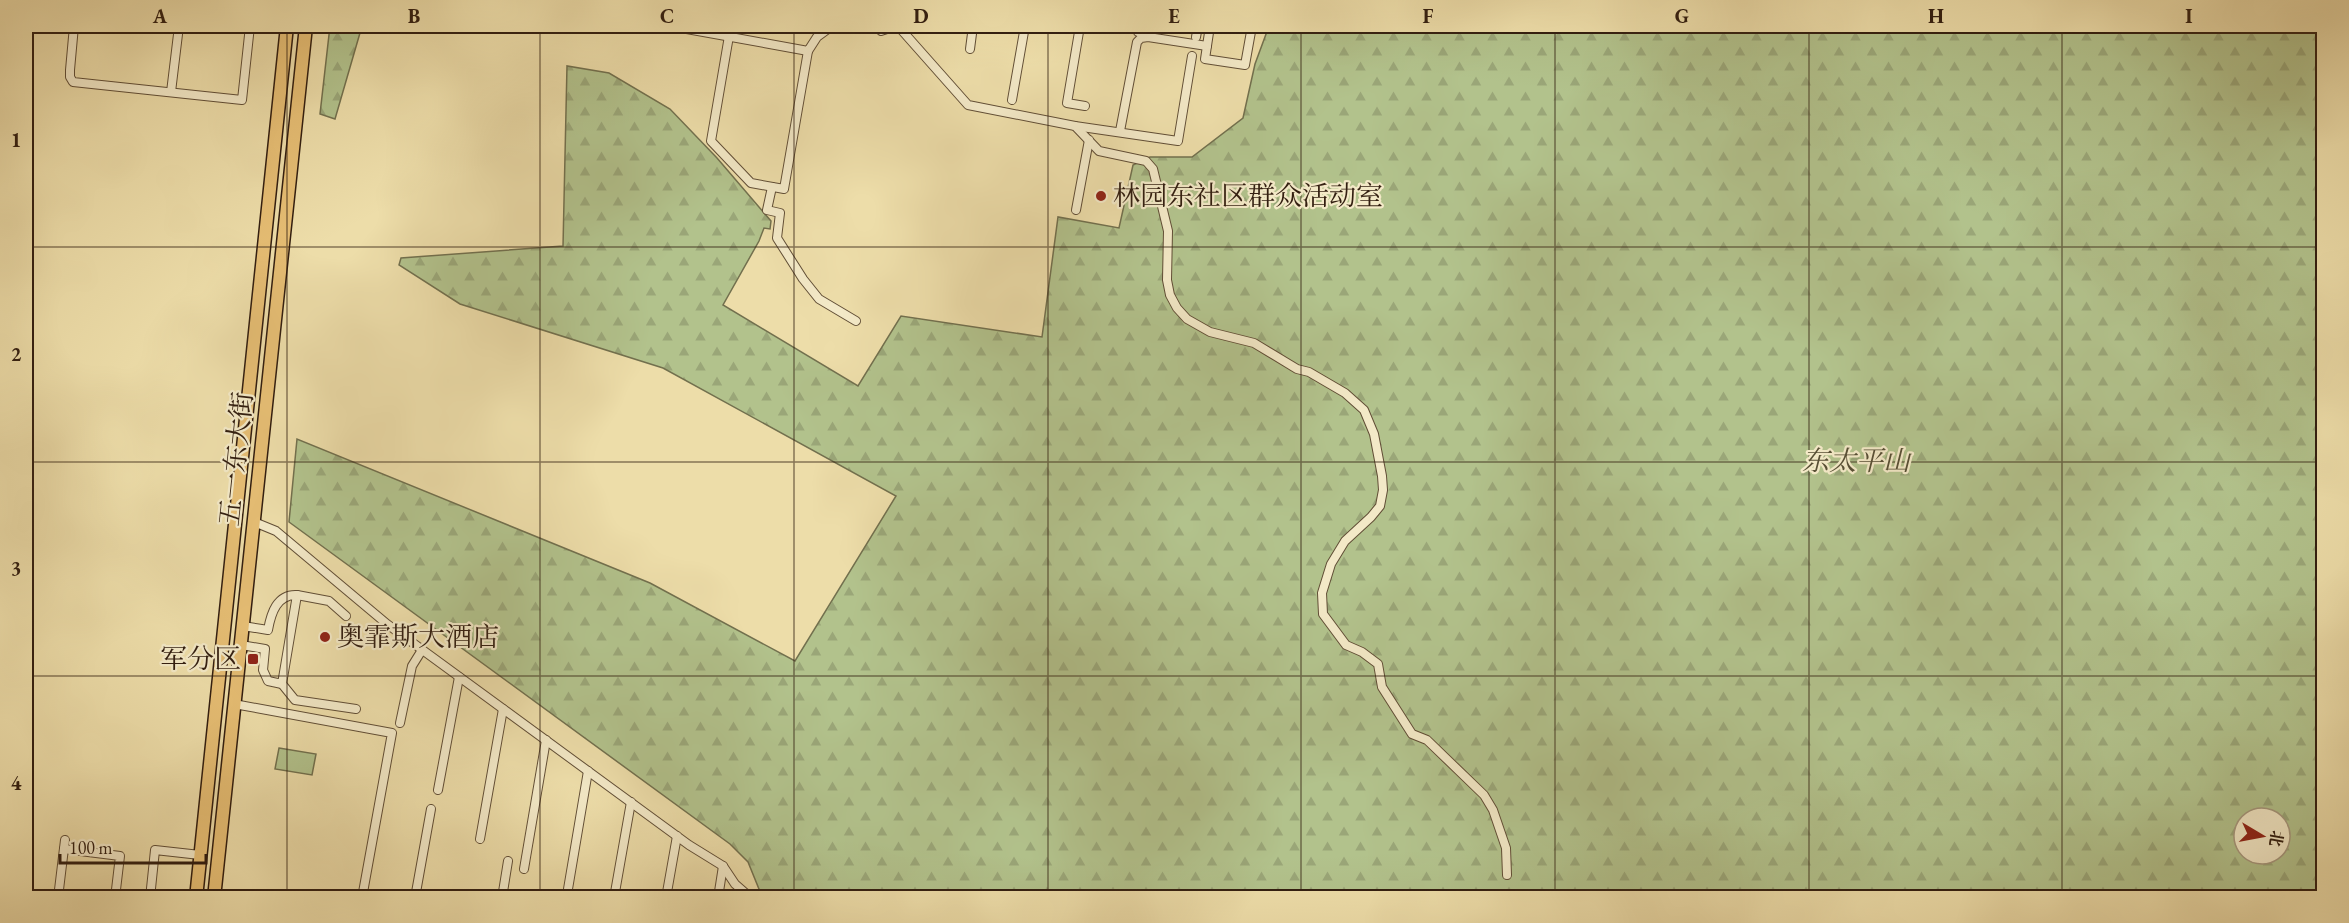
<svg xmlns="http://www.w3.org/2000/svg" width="2349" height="923" font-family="'EB Garamond','Noto Serif SC',serif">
<defs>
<pattern id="forest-firs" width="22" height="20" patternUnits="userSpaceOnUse" patternTransform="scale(1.5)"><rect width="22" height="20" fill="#b2c28c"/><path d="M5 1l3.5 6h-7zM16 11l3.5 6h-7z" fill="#9aa678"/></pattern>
</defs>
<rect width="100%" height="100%" fill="#eddda9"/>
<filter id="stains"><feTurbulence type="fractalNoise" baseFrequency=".00333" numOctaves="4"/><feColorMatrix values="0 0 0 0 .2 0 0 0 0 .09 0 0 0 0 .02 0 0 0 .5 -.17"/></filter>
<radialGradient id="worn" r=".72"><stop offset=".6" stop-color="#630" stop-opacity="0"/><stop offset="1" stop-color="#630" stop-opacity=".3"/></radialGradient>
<g fill="url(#forest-firs)" stroke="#72704e" stroke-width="1.5" fill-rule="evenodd">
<path d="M 330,26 L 362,26 L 335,119 L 320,114 Z"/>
<path d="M 1269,26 L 2323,26 L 2323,897 L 767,897 L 759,889 L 748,862 L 730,844 L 289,522 L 297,439 L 650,583 L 795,661 L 896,496 L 663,368 L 460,304 L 399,265 L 401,258 L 563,246 L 567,66 L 609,73 L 670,109 L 717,158 L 771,221 L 770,229 L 764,228 L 759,241 L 723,305 L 858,386 L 901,316 L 1042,337 L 1058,217 L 1119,228 L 1133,165 L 1150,157 L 1192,157 L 1243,118 L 1255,64 ZM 2244,818 L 2280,818 L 2280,854 L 2244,854 Z"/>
</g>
<path fill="#b2c28c" stroke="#72704e" stroke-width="1.5" d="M 279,748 L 316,754 L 312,775 L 275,769 Z"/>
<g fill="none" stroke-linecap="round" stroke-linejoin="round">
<g stroke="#614e36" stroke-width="10">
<g id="street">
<path d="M 74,26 L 70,70 L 70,77 L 73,82 L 242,100 L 250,26"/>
<path d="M 670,26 L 808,51 L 817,37 L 832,26"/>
<path d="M 898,26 L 968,105 L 1075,126 L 1099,151 L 1146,161 L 1153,169 L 1168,231 L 1167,280 L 1170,295 L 1177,308 L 1187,319 L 1210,332 L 1254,343 L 1297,369 L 1309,372 L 1345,393 L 1364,410 L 1374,434 L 1382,476 L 1383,490 L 1380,506 L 1371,517 L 1345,541 L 1331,564 L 1322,593 L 1323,614 L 1346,645 L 1362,652 L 1378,664 L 1382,687 L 1412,734 L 1427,740 L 1484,795 L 1493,810 L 1506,848 L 1507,875"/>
<path d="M 1080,26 L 1067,103 L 1085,106"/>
<path d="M 1210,26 L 1205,59 L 1245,65 L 1252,26"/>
<path d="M 881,31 L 896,26"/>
<path d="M 1138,32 L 1139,26"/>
<path d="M 729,36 L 711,141 L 751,183 L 784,189 L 808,51"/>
<path d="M 1196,37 L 1198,26"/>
<path d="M 970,49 L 973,26"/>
<path d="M 171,92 L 179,26"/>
<path d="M 1012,100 L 1025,26"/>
<path d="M 1075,126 L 1178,141 L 1192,56"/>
<path d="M 1120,131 L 1137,42 L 1141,38 L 1148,37 L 1207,46"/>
<path d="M 772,187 L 767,210 L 780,213 L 777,238 L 803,279 L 819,299 L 856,321"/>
<path d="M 1076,210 L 1089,140"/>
<path d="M 254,522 L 276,531 L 387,624 L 689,845 L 723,866 L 735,884 L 751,898"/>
<path d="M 297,595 L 329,601 L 346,616"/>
<path d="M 241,645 L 265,649 L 263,670 L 268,681 L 282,684 L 297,595 C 277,594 271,613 268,630 L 243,626"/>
<path d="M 282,684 L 295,700 L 356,709"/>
<path d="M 234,704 L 392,733 L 362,898"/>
<path d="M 400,723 L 412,666 L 422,650"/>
<path d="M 438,790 L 459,677"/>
<path d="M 480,839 L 503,709"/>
<path d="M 64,849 L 120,856 L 115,898"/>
<path d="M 524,869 L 546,740"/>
<path d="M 568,889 L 588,771"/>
<path d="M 58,898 L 65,840"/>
<path d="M 150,898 L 155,850 L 200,855"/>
<path d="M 415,898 L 431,809"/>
<path d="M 502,898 L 508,861"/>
<path d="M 614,898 L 631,802"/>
<path d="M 666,898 L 677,836"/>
<path d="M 718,898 L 723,866"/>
</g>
</g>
<g stroke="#321e10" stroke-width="15">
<g id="primary">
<path d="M 196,898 L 287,26"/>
<path d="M 214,898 L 306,26"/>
</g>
</g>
<use href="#street" stroke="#f3e9c7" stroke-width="8"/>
<use href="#primary" stroke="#e6be74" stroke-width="12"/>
</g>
<path fill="none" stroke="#321e10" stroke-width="1.5" stroke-opacity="0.55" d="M 287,26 L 287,898M 540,26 L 540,898M 794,26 L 794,898M 1048,26 L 1048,898M 1301,26 L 1301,898M 1555,26 L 1555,898M 1809,26 L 1809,898M 2062,26 L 2062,898M 26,247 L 2324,247M 26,462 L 2324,462M 26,676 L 2324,676"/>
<g fill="#8f2418" stroke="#f3e9c7" stroke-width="2">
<circle cx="1101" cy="196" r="6"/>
<circle cx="325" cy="637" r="6"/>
<rect x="247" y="653" width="12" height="12" rx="3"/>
</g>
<g text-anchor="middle" stroke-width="4.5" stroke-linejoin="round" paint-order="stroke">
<g font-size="27" fill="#321e10" stroke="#f3e9c7" text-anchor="start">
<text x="1113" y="205">林园东社区群众活动室</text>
<text x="337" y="646">奥霏斯大酒店</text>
<text x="241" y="668" text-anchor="end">军分区</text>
</g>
<g font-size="27" fill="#321e10" stroke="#f3e9c7">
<text transform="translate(236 459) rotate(-84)" y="9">五一东大街</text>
</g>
<g font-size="27" font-style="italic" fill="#584f35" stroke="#f3e9c7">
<text x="1856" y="470">东太平山</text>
</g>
</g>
<rect width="2349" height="923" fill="none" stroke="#eddda9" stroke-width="66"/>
<g transform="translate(2262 836) rotate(100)"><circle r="28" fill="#f3e9c7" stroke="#a6987e" stroke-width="1.5"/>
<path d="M0-4.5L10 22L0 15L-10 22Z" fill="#8f2418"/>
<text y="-9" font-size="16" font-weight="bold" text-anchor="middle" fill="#321e10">北</text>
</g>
<path d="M60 854v9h146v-9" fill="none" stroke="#321e10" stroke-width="3"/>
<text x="69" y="854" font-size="18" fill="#321e10" stroke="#f3e9c7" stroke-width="4.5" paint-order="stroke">100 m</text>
<rect x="33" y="33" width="2283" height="857" fill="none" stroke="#321e10" stroke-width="2"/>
<g font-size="20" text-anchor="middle" font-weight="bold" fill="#321e10">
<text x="160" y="23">A</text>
<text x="414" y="23">B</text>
<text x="667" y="23">C</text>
<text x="921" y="23">D</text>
<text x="1174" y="23">E</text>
<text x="1428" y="23">F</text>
<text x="1682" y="23">G</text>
<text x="1936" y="23">H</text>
<text x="2189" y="23">I</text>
<text x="16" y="147">1</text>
<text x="16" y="361">2</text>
<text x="16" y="575">3</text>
<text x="16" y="790">4</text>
</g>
<rect width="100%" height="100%" filter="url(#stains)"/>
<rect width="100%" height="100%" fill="url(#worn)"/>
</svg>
